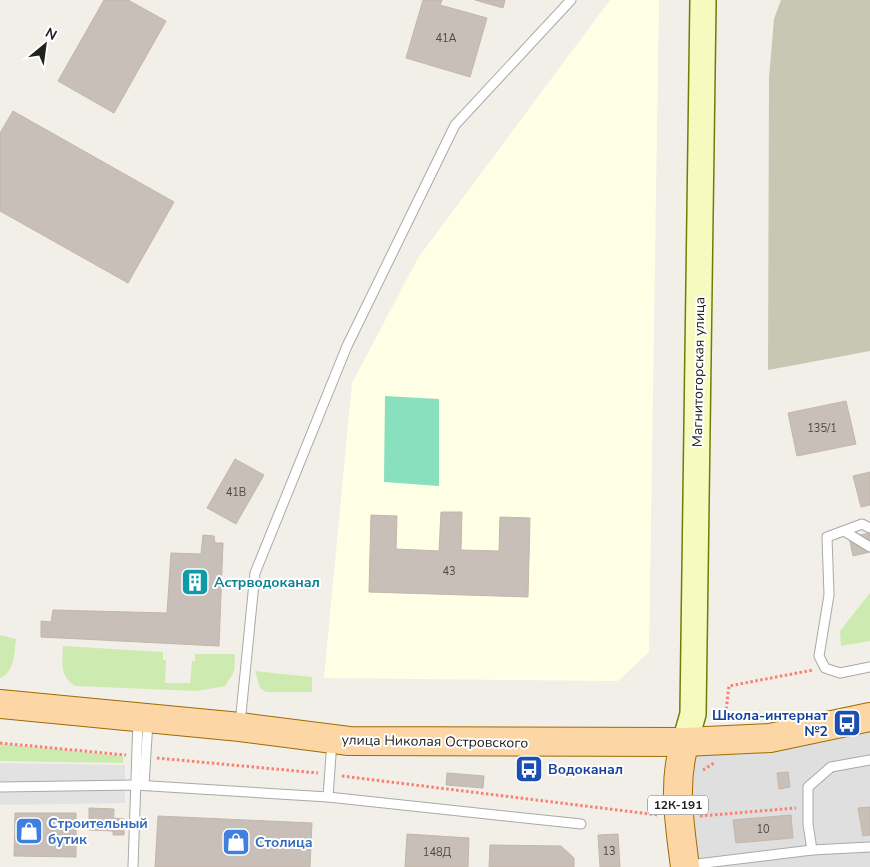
<svg xmlns="http://www.w3.org/2000/svg" width="870" height="867" font-family="'Nunito Sans',sans-serif">
<rect width="100%" height="100%" fill="#f2efe9"/>
<path fill="#e0dfdf" d="M 870,717 L 870,867 L 697,867 L 684,768 L 695,750 Z"/>
<path fill="#ffffe5" d="M 610,0 L 659,0 L 649,652 L 618,681 L 324,678 L 352,383 L 418,258 Z"/>
<path fill="#c7c7b4" d="M 781,0 L 870,0 L 870,351 L 768,370 L 769,78 L 774,19 Z"/>
<g fill="#cdebb0">
<path d="M 870,593 L 870,641 L 841,646 L 840,631 Z"/>
<path d="M 0,635 L 16,639 C 14,653 15,672 0,678 Z"/>
<path d="M 63,646 L 163,652 L 163,660 L 166,660 L 165,683 L 190,683 L 192,661 L 195,661 L 195,654 L 235,654 L 234,672 L 225,686 L 197,691 L 75,686 C 60,676 62,663 63,646 Z"/>
<path d="M 255,671 L 312,677 L 312,692 L 266,692 L 260,688 Z"/>
<path d="M 0,744 L 123,756 L 123,763 L 0,761 Z"/>
</g>
<path fill="#88e0be" d="M 385,396 L 439,399 L 439,486 L 384,482 Z"/>
<path fill="#e2e2e2" d="M 0,763 L 125,765 L 125,803 L 0,805 Z"/>
<g fill="#c7bfb8" stroke="#c4b6ab">
<path d="M 104,0 L 128,0 L 166,21 L 114,113 L 58,81 Z"/>
<path d="M 423,0 L 442,0 L 440,5 L 487,18 L 470,77 L 406,58 Z"/>
<path d="M 475,0 L 505,0 L 503,8 Z"/>
<path d="M 13,111 L 174,202 L 128,283 L 0,211 L 0,133 Z"/>
<path d="M 846,401 L 856,444 L 797,456 L 788,413 Z"/>
<path d="M 235,459 L 264,475 L 236,524 L 207,508 Z"/>
<path d="M 870,472 L 870,505 L 861,507 L 853,476 Z"/>
<path d="M 441,512 L 462,512 L 461,550 L 499,551 L 500,517 L 530,518 L 528,597 L 369,592 L 371,515 L 397,516 L 396,549 L 439,551 Z"/>
<path d="M 870,533 L 870,552 L 853,556 L 849,537 Z"/>
<path d="M 203,535 L 214,536 L 215,543 L 223,543 L 219,646 L 41,637 L 41,621 L 51,622 L 53,610 L 167,613 L 171,553 L 201,554 Z"/>
<path d="M 788,772 L 790,787 L 779,789 L 777,773 Z"/>
<path d="M 447,773 L 484,776 L 483,788 L 446,785 Z"/>
<path d="M 870,807 L 870,835 L 863,836 L 858,808 Z"/>
<path d="M 89,808 L 114,809 L 113,831 L 89,830 Z"/>
<path d="M 15,813 L 76,813 L 76,857 L 14,856 Z"/>
<path d="M 791,815 L 793,838 L 736,843 L 733,820 Z"/>
<path d="M 158,816 L 312,823 L 310,867 L 155,867 Z"/>
<path d="M 113,818 L 124,819 L 124,835 L 113,835 Z"/>
<path d="M 407,834 L 469,838 L 468,867 L 405,867 Z"/>
<path d="M 618,834 L 620,867 L 600,867 L 598,835 Z"/>
<path d="M 490,845 L 561,846 L 574,858 L 574,867 L 489,867 Z"/>
</g>
<g fill="none" stroke-linecap="round" stroke-linejoin="round">
<g stroke="#a9a9a9" stroke-width="11">
<g id="service">
<path d="M 870,528 L 862,524 L 827,537 L 829,595 L 819,656 L 825,668 L 840,673 L 870,667"/>
<path d="M 844,531 L 870,547"/>
<path d="M 240,724 L 255,573 L 347,346 L 455,125 L 571,0"/>
<path d="M 144,785 L 148,721"/>
<path d="M 0,787 L 135,785 L 328,797 L 332,741"/>
<path d="M 328,797 L 581,824"/>
<path d="M 812,850 L 808,824 L 808,787 L 831,767 L 870,760"/>
<path d="M 689,865 L 812,850 L 870,847"/>
<path d="M 133,867 L 138,720"/>
</g>
</g>
<g stroke="#707d05" stroke-width="28">
<path id="secondary" d="M 685,742 L 693,714 L 703,0"/>
</g>
<g stroke="#a06b00" stroke-width="30">
<g id="primary">
<path d="M 0,704 L 240,727 L 349,741 L 685,742 L 770,738 L 870,717"/>
<path d="M 685,867 C 680,826 672,783 685,742"/>
</g>
</g>
<g stroke="#fa8072" stroke-width="3" stroke-dasharray="2.5 2.5" stroke-linecap="butt">
<path d="M 725,719 L 729,686 L 813,670"/>
<path d="M 0,743 L 126,755"/>
<path d="M 157,758 L 318,773"/>
<path d="M 703,770 L 714,763"/>
<path d="M 342,776 L 658,815"/>
<path d="M 700,816 L 796,808"/>
</g>
<use href="#service" stroke="#fff" stroke-width="9"/>
<use href="#secondary" stroke="#f7fabf" stroke-width="25"/>
<use href="#primary" stroke="#fcd6a4" stroke-width="28"/>
</g>
<defs>
<g id="building-square" transform="scale(1.4375)"><rect x="-9" y="-9" width="18" height="18" rx="4" fill="#0f9aa8" stroke="#fff"/><path d="M-4-6H4V6H1V3H-1V6H-4ZM-2.5-4.3h1.7v1.8h-1.7ZM.8-4.3h1.7v1.8H.8ZM-2.5-1h1.7V.8h-1.7ZM.8-1h1.7V.8H.8Z" fill="#fff"/></g>
<g id="bus-square" transform="scale(1.4375)"><rect x="-9" y="-9" width="18" height="18" rx="4" fill="#1a4fb4" stroke="#fff"/><path d="M-5-6H5V4H4V6H2V4H-2V6H-4V4H-5ZM-3.5-4V0h7V-4ZM-3.5 1.2v1.5H-2V1.2ZM2 1.2v1.5H3.5V1.2Z" fill="#fff"/></g>
<g id="shop-square" transform="scale(1.4375)"><rect x="-9" y="-9" width="18" height="18" rx="4" fill="#3f7fe0" stroke="#fff"/><path d="M-5-2.5h2.3a2.7 3.5 0 0 1 5.4 0H5L5.5 6h-11ZM-1.5-2.5h3a1.5 2.3 0 0 0-3 0Z" fill="#fff"/></g>
</defs>
<g fill-rule="evenodd">
<use href="#building-square" x="195" y="582"/>
<use href="#bus-square" x="847" y="723"/>
<use href="#bus-square" x="529" y="769"/>
<use href="#shop-square" x="29" y="831"/>
<use href="#shop-square" x="236" y="842"/>
</g>
<g text-anchor="middle" stroke-width="4" stroke-linejoin="round" paint-order="stroke">
<g font-size="11" fill="#4b4948">
<text x="446" y="42">41А</text>
<text x="822" y="432">135/1</text>
<text x="236" y="496">41В</text>
<text x="449" y="575">43</text>
<text x="763" y="833">10</text>
<text x="609" y="855">13</text>
<text x="437" y="856">148Д</text>
</g>
<rect fill="#fff" stroke="#646464" stroke-width="1" x="648" y="795.5" width="60" height="19" rx="4"/>
<g font-size="12" font-weight="bold" fill="#222">
<text x="678" y="809">12К-191</text>
</g>
<g font-size="14" fill="#222" stroke="#fff">
<text transform="translate(698 372) rotate(-89)" y="5">Магнитогорская улица</text>
<text transform="translate(435 741) rotate(1)" y="5">улица Николая Островского</text>
</g>
<g font-size="14" font-weight="bold" fill="#0d838f" stroke="#fff" text-anchor="start">
<text x="214" y="587">Астрводоканал</text>
</g>
<g font-size="14" font-weight="bold" fill="#164399" stroke="#fff" text-anchor="end">
<text x="828" y="720">Школа-интернат<tspan x="828" dy="16">№2</tspan></text>
<text x="548" y="774" text-anchor="start">Водоканал</text>
</g>
<g font-size="14" font-weight="bold" fill="#366cbe" stroke="#fff" text-anchor="start">
<text x="48" y="828">Строительный<tspan x="48" dy="16">бутик</tspan></text>
<text x="255" y="847">Столица</text>
</g>
</g>
<g transform="translate(45 45) rotate(29)" stroke="#ffffff" stroke-width="4" paint-order="stroke">
<path d="M0-4L9 19L0 12L-9 19Z" fill="#222222"/>
<text y="-8" font-size="14" font-weight="bold" text-anchor="middle" fill="#222222">N</text>
</g>
</svg>
